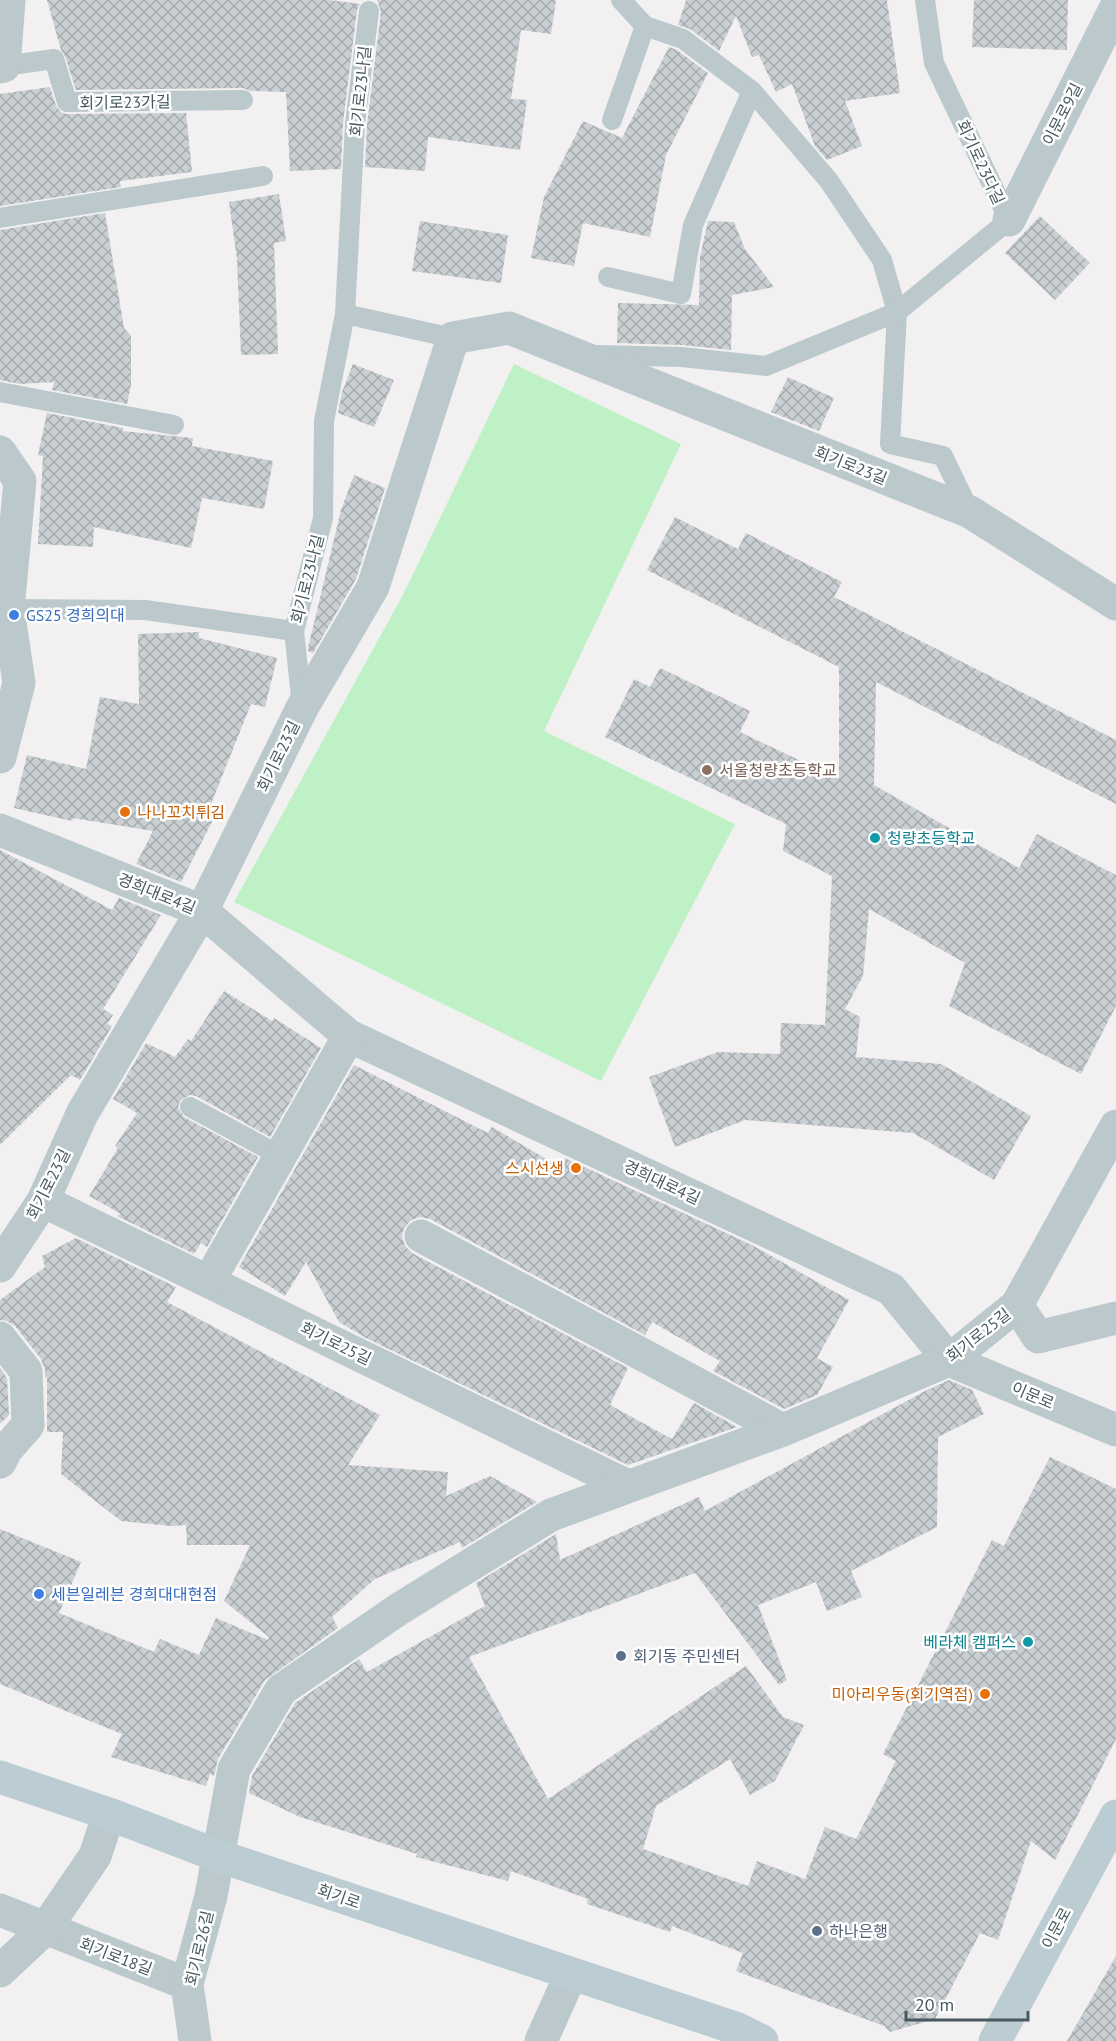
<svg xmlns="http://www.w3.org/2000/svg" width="1116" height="2041" font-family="'PT Sans','Noto Sans KR',sans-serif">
<defs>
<pattern id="building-cross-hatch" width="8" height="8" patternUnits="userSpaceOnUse" patternTransform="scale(1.5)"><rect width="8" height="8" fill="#cacfd3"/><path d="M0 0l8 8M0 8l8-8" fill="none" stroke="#a6abae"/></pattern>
</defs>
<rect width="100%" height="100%" fill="#f3f0f1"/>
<path fill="#bef1c5" d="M 514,364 L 681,444 L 544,731 L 735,824 L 601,1081 L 234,902 L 404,593 Z"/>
<g fill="url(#building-cross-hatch)">
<path d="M 47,0 L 330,0 L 360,4 L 357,10 L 343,123 L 341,169 L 290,171 L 286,92 L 250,91 L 243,88 L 76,90 L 65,56 L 61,50 Z"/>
<path d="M 377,0 L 556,0 L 551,34 L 521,30 L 511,99 L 527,100 L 520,150 L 428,137 L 425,171 L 365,167 L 367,125 L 381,12 Z"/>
<path d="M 686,0 L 887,0 L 900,93 L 845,101 L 862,146 L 827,160 L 815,146 L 792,84 L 776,92 L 759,55 L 752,57 L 736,16 L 719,51 L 690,29 L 678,25 Z"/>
<path d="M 974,0 L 1068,0 L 1067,50 L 972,47 Z"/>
<path d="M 669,47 L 677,50 L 708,73 L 666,155 L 650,237 L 583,223 L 574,266 L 531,258 L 544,197 L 583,121 L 622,138 Z"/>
<path d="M 50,87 L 56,106 L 61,112 L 66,114 L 186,113 L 192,172 L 120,181 L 121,187 L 0,206 L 0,94 Z"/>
<path d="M 279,194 L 286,241 L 274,243 L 278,354 L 241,355 L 237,259 L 229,202 Z"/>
<path d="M 105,213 L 124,328 L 131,336 L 131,385 L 127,404 L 52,390 L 54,382 L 20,384 L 0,380 L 0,230 Z"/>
<path d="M 1040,216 L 1090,263 L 1055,300 L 1005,253 Z"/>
<path d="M 420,221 L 508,235 L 501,283 L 412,271 Z"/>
<path d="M 708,221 L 734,222 L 745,249 L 774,287 L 732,295 L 731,350 L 682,345 L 617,343 L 618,303 L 699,305 L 700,257 Z"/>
<path d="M 353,364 L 394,380 L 374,427 L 338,413 L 342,392 Z"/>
<path d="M 788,377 L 834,398 L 819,431 L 771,412 Z"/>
<path d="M 47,413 L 123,428 L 122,431 L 193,438 L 192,446 L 273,461 L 264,509 L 202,498 L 191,548 L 94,527 L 93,547 L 38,544 L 43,456 L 38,455 Z"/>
<path d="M 354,475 L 385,488 L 356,579 L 313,653 L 308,651 L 308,648 L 341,510 Z"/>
<path d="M 675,517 L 738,549 L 746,533 L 842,582 L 834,597 L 1116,740 L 1116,804 L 876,682 L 874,785 L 1019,868 L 1037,834 L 1116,875 L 1116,1006 L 1081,1074 L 949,1006 L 965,963 L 869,909 L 863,976 L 845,1009 L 860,1017 L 856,1057 L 941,1064 L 1031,1116 L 994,1180 L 913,1133 L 745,1120 L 675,1147 L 649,1077 L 718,1052 L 780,1054 L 781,1023 L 825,1025 L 832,876 L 783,851 L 786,824 L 605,737 L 634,679 L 650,687 L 660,668 L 750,711 L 740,732 L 839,779 L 839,667 L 647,570 Z"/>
<path d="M 199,632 L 199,638 L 277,658 L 265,707 L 251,704 L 207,814 L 214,818 L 181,882 L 136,864 L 153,831 L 73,818 L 72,821 L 14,808 L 27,755 L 86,769 L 100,697 L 139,704 L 138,634 Z"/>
<path d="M 0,850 L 112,910 L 119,898 L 161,915 L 103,1009 L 113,1015 L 107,1024 L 112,1026 L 80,1080 L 71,1075 L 0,1145 Z"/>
<path d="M 224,991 L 272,1021 L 274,1018 L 321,1048 L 270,1137 L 196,1096 L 189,1095 L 180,1101 L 178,1108 L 184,1117 L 258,1157 L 207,1247 L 201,1243 L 194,1254 L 117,1216 L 121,1214 L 89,1196 L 118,1148 L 115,1146 L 137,1113 L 113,1099 L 146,1043 L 175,1057 L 188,1039 L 191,1041 Z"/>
<path d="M 354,1065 L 488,1133 L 492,1127 L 560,1167 L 565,1158 L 752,1245 L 849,1300 L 817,1358 L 833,1367 L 817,1395 L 784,1409 L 713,1371 L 720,1361 L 652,1322 L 645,1335 L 430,1219 L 420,1217 L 411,1220 L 404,1228 L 402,1237 L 405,1246 L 412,1253 L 628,1368 L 610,1405 L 672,1439 L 694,1403 L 737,1427 L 628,1465 L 366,1338 L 339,1322 L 306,1262 L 285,1296 L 239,1267 Z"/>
<path d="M 76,1238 L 176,1287 L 167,1302 L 380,1415 L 348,1465 L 448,1472 L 446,1496 L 490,1476 L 537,1502 L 462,1548 L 460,1542 L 375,1579 L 332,1617 L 338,1628 L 265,1680 L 218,1759 L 214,1776 L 210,1774 L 206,1786 L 111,1757 L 122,1734 L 0,1684 L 0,1529 L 81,1562 L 59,1613 L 154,1652 L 160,1639 L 199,1655 L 216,1618 L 268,1640 L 269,1637 L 224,1601 L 250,1545 L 187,1545 L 186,1525 L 171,1526 L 121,1521 L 61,1474 L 63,1432 L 47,1432 L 47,1376 L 45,1378 L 45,1370 L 41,1359 L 15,1326 L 7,1321 L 0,1320 L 0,1300 L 45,1267 L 42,1256 Z"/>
<path d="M 0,1368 L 7,1378 L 9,1415 L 0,1424 Z"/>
<path d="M 949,1380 L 972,1390 L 984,1414 L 938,1437 L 937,1527 L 851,1571 L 862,1597 L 827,1611 L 816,1582 L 758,1605 L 787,1680 L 779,1685 L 695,1573 L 469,1657 L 548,1799 L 746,1666 L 783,1717 L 804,1725 L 775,1781 L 750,1795 L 730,1759 L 656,1806 L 643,1849 L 748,1886 L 757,1861 L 805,1879 L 825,1827 L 856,1839 L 896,1761 L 883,1754 L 992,1540 L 1004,1546 L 1050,1457 L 1116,1489 L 1116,1739 L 1055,1860 L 1031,1841 L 998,1940 L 980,1933 L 935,2019 L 890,2032 L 884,2026 L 736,1971 L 743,1953 L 672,1926 L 670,1932 L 587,1904 L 588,1899 L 511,1871 L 508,1881 L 416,1857 L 417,1854 L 300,1817 L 249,1793 L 252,1776 L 295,1703 L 359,1659 L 367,1672 L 485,1606 L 476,1583 L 556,1534 L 560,1560 L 699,1497 L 705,1511 L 925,1391 Z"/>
<path d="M 1116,1956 L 1116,2041 L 1067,2041 Z"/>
</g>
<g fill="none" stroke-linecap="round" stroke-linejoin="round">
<g stroke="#bbc9cd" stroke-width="20">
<path d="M 621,0 L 645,26 L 683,39 L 752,91 L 829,181 L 882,260 L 897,312 L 890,444 L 943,456 L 970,512"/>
<path d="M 4,66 L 54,59 L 67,102 L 243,100"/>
<path d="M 612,120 L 645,26"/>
<path d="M 0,218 L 263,176"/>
<path d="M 608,277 L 681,294 L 693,225 L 752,91"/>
<path d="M 345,314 L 453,338"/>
<path d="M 597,355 L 682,357 L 766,366 L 897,312 L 1009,220 L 934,63 L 925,0"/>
<path d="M 0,392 L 174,425"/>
<path d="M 8,609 L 145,610 L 294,631 L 323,518 L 324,421 L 345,314 L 355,124 L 369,11"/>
<path d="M 294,631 L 302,706"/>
<path d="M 190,1107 L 279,1155"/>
</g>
<g stroke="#bbc9cd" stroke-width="33">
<path d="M 0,67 L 4,66 L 9,0"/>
<path d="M 1009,220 L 1116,7"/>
<path d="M 0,452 L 20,481 L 8,609 L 19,683 L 0,757"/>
<path d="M 0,830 L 202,911 L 349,1036 L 891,1289 L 949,1360 L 1116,1430"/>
<path d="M 43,1201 L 628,1486"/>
<path d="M 421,1236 L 783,1430"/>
<path d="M 0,1266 L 43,1201 L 82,1114 L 202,911 L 302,708 L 373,587 L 453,338 L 509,328 L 970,512 L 1116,604"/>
<path d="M 209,1281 L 349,1036"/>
<path d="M 1017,1305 L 1038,1337 L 1116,1318"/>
<path d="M 0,1338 L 26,1371 L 28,1425 L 6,1450 L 0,1462"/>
<path d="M 0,1910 L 187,1984"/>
<path d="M 0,1971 L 45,1929 L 95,1856 L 109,1814"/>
<path d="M 195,2041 L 187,1984 L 211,1896 L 234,1769 L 281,1690 L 399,1609 L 551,1515 L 783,1430 L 949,1360 L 1017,1305 L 1116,1126"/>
<path d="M 541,2041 L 571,1974"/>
</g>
<g stroke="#bbccd2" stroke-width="33">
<path d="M 0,1777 L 109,1814 L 219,1856 L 738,2029 L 762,2041"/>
<path d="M 995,2041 L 1116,1816"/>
</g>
</g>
<g fill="#3f7fe0" stroke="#fff" stroke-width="2">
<circle cx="14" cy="615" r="6"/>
<circle cx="39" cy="1594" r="6"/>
</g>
<circle fill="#8d6e63" stroke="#fff" stroke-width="2" cx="707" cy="770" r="6"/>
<g fill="#e8710a" stroke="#fff" stroke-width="2">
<circle cx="125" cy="812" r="6"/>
<circle cx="576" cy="1168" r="6"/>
<circle cx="985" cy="1694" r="6"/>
</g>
<g fill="#0f9aa8" stroke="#fff" stroke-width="2">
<circle cx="875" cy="838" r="6"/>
<circle cx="1028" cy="1642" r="6"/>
</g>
<g fill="#5c6f8a" stroke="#fff" stroke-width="2">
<circle cx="621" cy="1656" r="6"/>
<circle cx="817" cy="1931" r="6"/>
</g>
<g text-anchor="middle" stroke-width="5" stroke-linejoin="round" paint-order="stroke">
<g font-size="16" fill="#47595e" stroke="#fff">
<text transform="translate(360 91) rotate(-84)" y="6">회기로23나길</text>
<text transform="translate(125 102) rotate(-1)" y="6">회기로23가길</text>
<text transform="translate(1062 114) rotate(-63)" y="6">이문로9길</text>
<text transform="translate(981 162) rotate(65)" y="6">회기로23다길</text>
<text transform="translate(851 465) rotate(22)" y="6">회기로23길</text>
<text transform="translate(307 579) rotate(-76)" y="6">회기로23나길</text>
<text transform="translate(278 756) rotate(-64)" y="6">회기로23길</text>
<text transform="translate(157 893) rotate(22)" y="6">경희대로4길</text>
<text transform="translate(662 1182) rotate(25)" y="6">경희대로4길</text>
<text transform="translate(48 1184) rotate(-63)" y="6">회기로23길</text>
<text transform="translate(978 1335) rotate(-38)" y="6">회기로25길</text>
<text transform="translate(336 1343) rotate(26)" y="6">회기로25길</text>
<text transform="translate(1033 1395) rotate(23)" y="6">이문로</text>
<text transform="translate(339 1896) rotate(19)" y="6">회기로</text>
<text transform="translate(1056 1928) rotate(-62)" y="6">이문로</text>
<text transform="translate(199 1948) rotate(-77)" y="6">회기로26길</text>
<text transform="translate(116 1956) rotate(21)" y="6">회기로18길</text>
</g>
<g font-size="16" fill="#366cbe" stroke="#fff" text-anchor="start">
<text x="26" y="621">GS25 경희의대</text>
<text x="51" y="1600">세븐일레븐 경희대대현점</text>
</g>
<g font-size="16" fill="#785e54" stroke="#fff" text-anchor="start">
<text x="719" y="776">서울청량초등학교</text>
</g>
<g font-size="16" fill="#c56008" stroke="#fff" text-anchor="end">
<text x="137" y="818" text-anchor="start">나나꼬치튀김</text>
<text x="564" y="1174">스시선생</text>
<text x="973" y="1700">미아리우동(회기역점)</text>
</g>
<g font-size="16" fill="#0d838f" stroke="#fff" text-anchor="start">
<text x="887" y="844">청량초등학교</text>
<text x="1016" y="1648" text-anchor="end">베라체 캠퍼스</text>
</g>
<g font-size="16" fill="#4e5e75" stroke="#fff" text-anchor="start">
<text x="633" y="1662">회기동 주민센터</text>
<text x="829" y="1937">하나은행</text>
</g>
</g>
<path d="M906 2011v9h122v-9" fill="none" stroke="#47595e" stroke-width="3"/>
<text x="915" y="2011" font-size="18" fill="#47595e" stroke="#ffffff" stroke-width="4.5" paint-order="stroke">20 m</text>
</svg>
